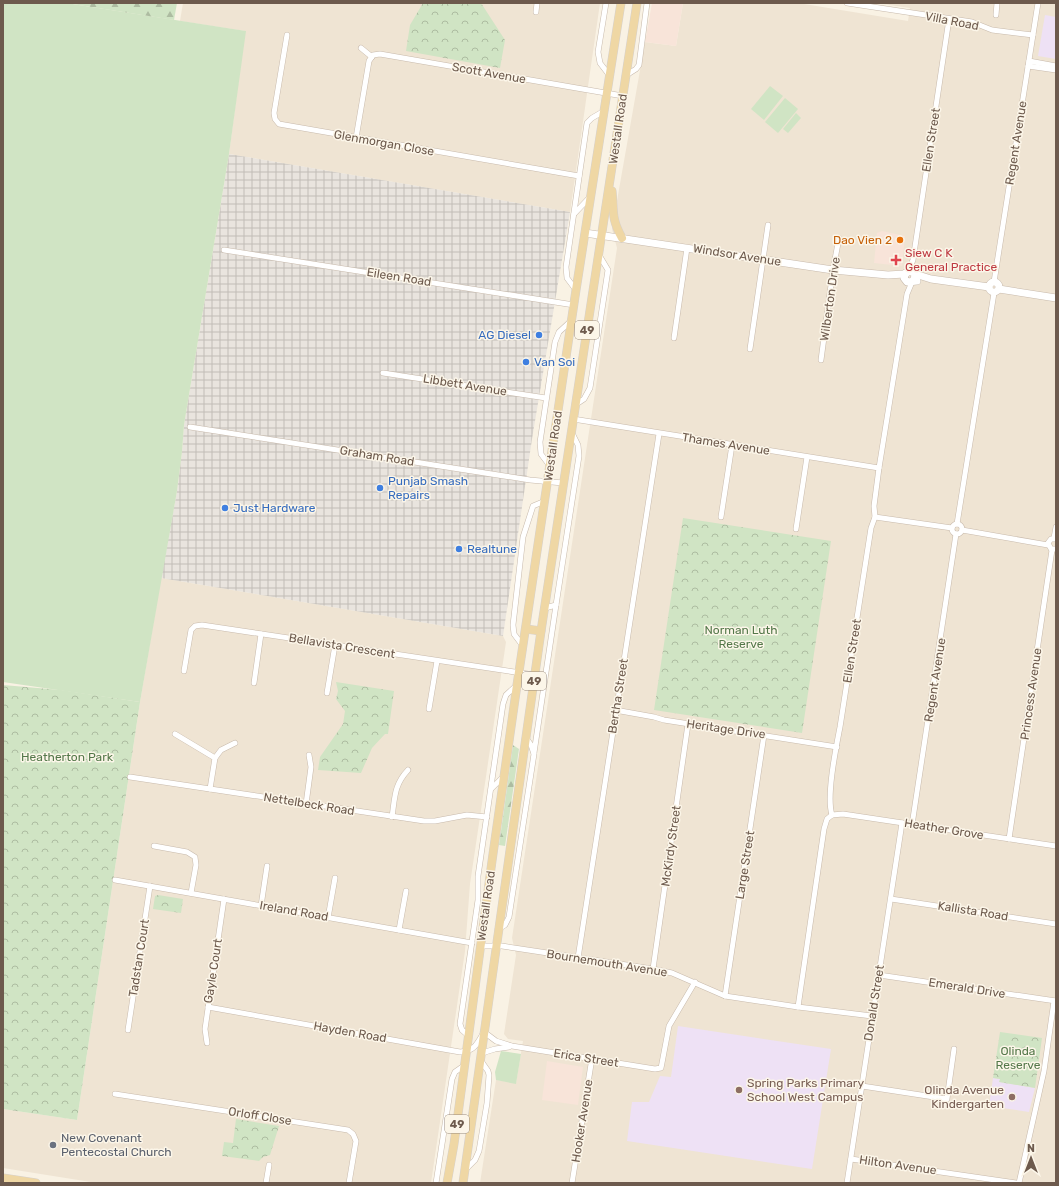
<svg xmlns="http://www.w3.org/2000/svg" width="1059" height="1186" font-family="Rubik,sans-serif">
<defs>
<pattern id="industrial-grid" width="8" height="8" patternUnits="userSpaceOnUse"><rect width="8" height="8" fill="#e9e4de"/><path d="M0 4h8M4 0v8" fill="none" stroke="#c1bcb6"/></pattern>
<pattern id="forest-firs" width="22" height="20" patternUnits="userSpaceOnUse"><rect width="22" height="20" fill="#d0e4c4"/><path d="M5 1l3.5 6h-7zM16 11l3.5 6h-7z" fill="#adbca1"/></pattern>
<pattern id="park-crowns" width="20" height="18" patternUnits="userSpaceOnUse"><rect width="20" height="18" fill="#d0e4c4"/><path d="M2 6a3 3 0 1 1 6 0M12 15a3 3 0 1 1 6 0" fill="none" stroke="#adbca1"/></pattern>
</defs>
<rect width="100%" height="100%" fill="#f9f2e4"/>
<g fill="#efe4d3">
<path d="M 183,3 L 600,3 L 570,212 L 229,154 L 245,31 L 180,21 Z"/>
<path d="M 683,3 L 798,3 L 908,21 L 910,8 L 877,3 L 1056,3 L 1056,1183 L 480,1183 L 496,1080 L 516,1083 L 523,1041 L 508,1039 L 504,1034 L 516,955 L 512,938 L 617,248 L 612,229 L 645,42 L 676,46 Z"/>
<path d="M 161,578 L 503,636 L 506,642 L 470,884 L 465,951 L 431,1183 L 97,1183 L 3,1168 L 3,1109 L 77,1120 L 140,702 Z"/>
</g>
<g fill="#f8e4d9">
<path d="M 652,3 L 683,3 L 676,46 L 645,42 Z"/>
<path d="M 882,231 L 905,236 L 902,266 L 874,263 L 877,233 Z"/>
<path d="M 547,1061 L 583,1067 L 578,1105 L 542,1100 Z"/>
</g>
<path fill="url(#industrial-grid)" d="M 229,154 L 570,212 L 532,439 L 503,636 L 161,578 L 177,491 L 182,452 L 184,425 Z"/>
<g fill="#eee1f5">
<path d="M 1045,15 L 1056,17 L 1056,59 L 1038,56 Z"/>
<path d="M 678,1026 L 831,1049 L 812,1169 L 627,1141 L 632,1102 L 649,1102 L 660,1076 L 671,1077 Z"/>
<path d="M 993,1078 L 1000,1079 L 1000,1082 L 1035,1088 L 1029,1112 L 989,1106 Z"/>
</g>
<g fill="#d0e4c4">
<path d="M 3,3 L 66,3 L 246,31 L 229,154 L 184,425 L 182,452 L 177,491 L 140,702 L 3,682 Z"/>
<path d="M 770,86 L 783,96 L 764,120 L 751,109 Z"/>
<path d="M 785,98 L 798,109 L 778,133 L 765,122 Z"/>
<path d="M 796,113 L 801,118 L 788,133 L 783,129 Z"/>
<path d="M 501,1051 L 521,1054 L 516,1084 L 496,1080 L 495,1072 Z"/>
</g>
<g fill="url(#forest-firs)">
<path d="M 66,3 L 177,3 L 174,20 Z"/>
<path d="M 513,745 L 519,749 L 505,846 L 499,845 Z"/>
</g>
<g fill="url(#park-crowns)">
<path d="M 423,3 L 481,3 L 505,40 L 500,68 L 406,51 L 410,25 Z"/>
<path d="M 683,518 L 831,541 L 802,733 L 654,710 Z"/>
<path d="M 336,682 L 394,691 L 388,734 L 385,734 L 372,748 L 361,773 L 318,770 L 320,757 L 343,724 L 345,711 L 336,699 L 338,691 Z"/>
<path d="M 3,685 L 61,690 L 140,702 L 77,1120 L 3,1109 Z"/>
<path d="M 158,895 L 183,899 L 181,913 L 153,909 L 155,896 Z"/>
<path d="M 1000,1032 L 1042,1038 L 1035,1088 L 999,1082 L 1000,1079 L 993,1078 Z"/>
<path d="M 236,1119 L 279,1126 L 270,1155 L 263,1157 L 259,1161 L 222,1156 L 224,1142 L 233,1143 Z"/>
</g>
<g fill="none" stroke-linecap="round" stroke-linejoin="round">
<g stroke="#c8baac" stroke-width="6">
<g id="minor">
<path d="M 606,3 L 598,52 L 600,63 L 610,76"/>
<path d="M 847,3 L 972,22 L 992,30 L 1033,35"/>
<path d="M 536,12 L 537,3"/>
<path d="M 996,15 L 997,3"/>
<path d="M 287,35 L 274,113 L 275,119 L 279,124 L 579,176"/>
<path d="M 361,48 L 372,57"/>
<path d="M 1029,61 L 1056,66"/>
<path d="M 1028,66 L 1056,70"/>
<path d="M 625,76 L 636,69 L 639,65 L 647,3"/>
<path d="M 356,138 L 369,61 L 373,55 L 380,54 L 623,96"/>
<path d="M 574,214 L 590,197"/>
<path d="M 224,250 L 574,305"/>
<path d="M 908,272 L 913,260 L 949,19"/>
<path d="M 994,282 L 1038,3"/>
<path d="M 576,290 L 567,278 L 566,267 L 587,123 L 592,118 L 604,111"/>
<path d="M 674,338 L 687,248"/>
<path d="M 750,349 L 768,225"/>
<path d="M 821,360 L 833,270 L 839,238"/>
<path d="M 383,373 L 546,398"/>
<path d="M 575,405 L 584,399 L 590,388 L 608,270 L 599,255"/>
<path d="M 573,419 L 879,468"/>
<path d="M 190,427 L 530,480 L 563,483"/>
<path d="M 550,466 L 541,454 L 540,442 L 555,342 L 559,332 L 571,321"/>
<path d="M 721,517 L 732,445"/>
<path d="M 875,517 L 952,528"/>
<circle cx="957" cy="529" r="5"/>
<path d="M 957,524 L 994,293"/>
<path d="M 796,529 L 807,457"/>
<path d="M 962,530 L 1048,545"/>
<path d="M 1054,538 L 1056,527"/>
<path d="M 1056,539 L 1051,539 L 1048,543 L 1051,549 L 1056,549"/>
<path d="M 545,608 L 556,605 L 579,456 L 578,445 L 572,433"/>
<path d="M 523,646 L 514,634 L 513,625 L 523,537 L 533,506 L 545,501"/>
<path d="M 184,671 L 191,630 L 195,626 L 202,625 L 535,675"/>
<path d="M 254,683 L 261,634"/>
<path d="M 327,693 L 335,645"/>
<path d="M 429,709 L 437,661"/>
<path d="M 615,710 L 654,717 L 664,720 L 837,747"/>
<path d="M 175,734 L 215,758 L 210,789"/>
<path d="M 534,753 L 556,605"/>
<path d="M 215,758 L 221,750 L 235,743"/>
<path d="M 130,777 L 424,821 L 435,821 L 467,815 L 487,817"/>
<path d="M 492,788 L 504,776"/>
<path d="M 306,804 L 311,767 L 309,755"/>
<path d="M 832,815 C 826,796 836,748 840,727 C 850,661 861,594 871,528 L 875,517 L 874,506 L 879,468 L 907,294 L 912,282"/>
<path d="M 832,815 L 843,814 L 1056,846"/>
<path d="M 392,817 C 395,797 394,785 408,770"/>
<path d="M 912,825 L 956,534"/>
<path d="M 1009,839 L 1052,550"/>
<path d="M 154,846 L 187,852 L 195,857 L 196,865 L 191,893"/>
<path d="M 115,880 L 472,943"/>
<path d="M 891,899 L 1056,924"/>
<path d="M 261,906 L 267,866"/>
<path d="M 328,918 L 335,878"/>
<path d="M 498,929 L 505,925 L 509,917 L 534,754 L 531,745 L 526,738"/>
<path d="M 399,930 L 406,891"/>
<path d="M 481,946 L 502,946 L 653,969 L 672,973 L 725,996 L 798,1007 L 872,1016"/>
<path d="M 578,958 L 659,434"/>
<path d="M 653,969 L 688,724"/>
<path d="M 879,975 L 1056,1001"/>
<path d="M 725,996 L 764,735"/>
<path d="M 208,1007 L 460,1052 C 475,1051 477,1044 484,1032 L 496,1041 L 512,1046 L 655,1069 L 661,1068 L 662,1063 L 669,1026 L 695,982"/>
<path d="M 798,1007 L 824,829 L 827,819 L 832,815"/>
<path d="M 128,1030 L 150,886"/>
<path d="M 469,1036 L 462,1030 L 460,1024 L 478,900 L 478,876 L 503,704 L 506,695 L 517,685"/>
<path d="M 207,1043 L 205,1029 L 224,899"/>
<path d="M 482,1053 L 495,1049 L 509,1047"/>
<path d="M 862,1086 L 947,1099 L 954,1049"/>
<path d="M 115,1094 L 348,1130 L 353,1134 L 356,1141 L 349,1183"/>
<path d="M 851,1159 L 1016,1183"/>
<path d="M 465,1170 L 475,1160 L 479,1151 L 487,1103 L 489,1075 L 488,1071 L 481,1061"/>
<path d="M 266,1183 L 269,1165"/>
<path d="M 436,1183 L 452,1079 L 455,1072 L 465,1065"/>
<path d="M 572,1183 L 592,1058"/>
<path d="M 847,1183 L 902,823"/>
<path d="M 1019,1183 L 1044,1071 L 1054,1001"/>
</g>
</g>
<g stroke="#c8baac" stroke-width="8">
<g id="tertiary">
<path d="M 585,233 L 833,270 L 888,275 L 904,274 L 910,271 L 914,273 L 915,276 L 913,281"/>
<path d="M 906,273 L 904,278 L 907,282 L 917,281"/>
<path d="M 915,274 L 931,279 L 989,287"/>
<circle cx="994" cy="287" r="5"/>
<path d="M 999,289 L 1056,298"/>
</g>
</g>
<g stroke="#d6d1cd" stroke-width="9">
<g id="primary">
<path d="M 612,191 C 614,212 611,218 622,238"/>
<path d="M 526,629 L 541,631"/>
<path d="M 3,1178 L 36,1183"/>
<path d="M 447,1183 L 454,1144 L 492,861 L 517,685 L 576,290 L 621,3"/>
<path d="M 463,1183 L 541,631 L 637,3"/>
</g>
</g>
<use href="#minor" stroke="#fff" stroke-width="5"/>
<use href="#tertiary" stroke="#fff" stroke-width="7"/>
<use href="#primary" stroke="#efd7a4" stroke-width="8"/>
</g>
<circle fill="#e8710a" stroke="#fcf6e9" stroke-width="1.5" cx="900" cy="240" r="4"/>
<path fill="#e0444e" stroke="#fcf6e9" stroke-width="1.5" d="M894 254h4v4h4v4h-4v4h-4v-4h-4v-4h4z"/>
<g fill="#3f7fe0" stroke="#fcf6e9" stroke-width="1.5">
<circle cx="539" cy="335" r="4"/>
<circle cx="526" cy="362" r="4"/>
<circle cx="380" cy="488" r="4"/>
<circle cx="225" cy="508" r="4"/>
<circle cx="459" cy="549" r="4"/>
</g>
<g fill="#8d6e63" stroke="#fcf6e9" stroke-width="1.5">
<circle cx="739" cy="1090" r="4"/>
<circle cx="1012" cy="1097" r="4"/>
</g>
<circle fill="#6b7280" stroke="#fcf6e9" stroke-width="1.5" cx="53" cy="1145" r="4"/>
<g text-anchor="middle" stroke-width="3" stroke-linejoin="round" paint-order="stroke">
<g fill="#fcf6e9" stroke="#98897c" stroke-width="1">
<rect x="575" y="321" width="24" height="18" rx="3"/>
<rect x="522" y="672" width="24" height="18" rx="3"/>
<rect x="445" y="1115" width="24" height="18" rx="3"/>
</g>
<g font-size="11" font-weight="bold" fill="#6d5a4d">
<text x="587" y="334">49</text>
<text x="534" y="685">49</text>
<text x="457" y="1128">49</text>
</g>
<g font-size="12" fill="#6d5a4d" stroke="#fcf6e9">
<text transform="translate(952 21) rotate(11)" y="4">Villa Road</text>
<text transform="translate(489 73) rotate(10)" y="4">Scott Avenue</text>
<text transform="translate(618 129) rotate(-82)" y="4">Westall Road</text>
<text transform="translate(931 140) rotate(-81)" y="4">Ellen Street</text>
<text transform="translate(384 143) rotate(10)" y="4">Glenmorgan Close</text>
<text transform="translate(1016 143) rotate(-81)" y="4">Regent Avenue</text>
<text transform="translate(737 255) rotate(9)" y="4">Windsor Avenue</text>
<text transform="translate(399 277) rotate(9)" y="4">Eileen Road</text>
<text transform="translate(830 299) rotate(-82)" y="4">Wilberton Drive</text>
<text transform="translate(465 385) rotate(9)" y="4">Libbett Avenue</text>
<text transform="translate(726 444) rotate(9)" y="4">Thames Avenue</text>
<text transform="translate(553 446) rotate(-82)" y="4">Westall Road</text>
<text transform="translate(377 456) rotate(9)" y="4">Graham Road</text>
<text transform="translate(342 646) rotate(9)" y="4">Bellavista Crescent</text>
<text transform="translate(852 651) rotate(-81)" y="4">Ellen Street</text>
<text transform="translate(935 680) rotate(-81)" y="4">Regent Avenue</text>
<text transform="translate(1031 694) rotate(-82)" y="4">Princess Avenue</text>
<text transform="translate(618 696) rotate(-81)" y="4">Bertha Street</text>
<text transform="translate(726 729) rotate(8)" y="4">Heritage Drive</text>
<text transform="translate(309 804) rotate(9)" y="4">Nettelbeck Road</text>
<text transform="translate(944 829) rotate(9)" y="4">Heather Grove</text>
<text transform="translate(671 846) rotate(-82)" y="4">McKirdy Street</text>
<text transform="translate(745 865) rotate(-81)" y="4">Large Street</text>
<text transform="translate(486 906) rotate(-82)" y="4">Westall Road</text>
<text transform="translate(294 911) rotate(10)" y="4">Ireland Road</text>
<text transform="translate(973 911) rotate(9)" y="4">Kallista Road</text>
<text transform="translate(139 958) rotate(-81)" y="4">Tadstan Court</text>
<text transform="translate(607 963) rotate(9)" y="4">Bournemouth Avenue</text>
<text transform="translate(213 971) rotate(-81)" y="4">Gayle Court</text>
<text transform="translate(967 988) rotate(9)" y="4">Emerald Drive</text>
<text transform="translate(874 1003) rotate(-81)" y="4">Donald Street</text>
<text transform="translate(350 1032) rotate(10)" y="4">Hayden Road</text>
<text transform="translate(586 1058) rotate(9)" y="4">Erica Street</text>
<text transform="translate(260 1116) rotate(9)" y="4">Orloff Close</text>
<text transform="translate(582 1121) rotate(-81)" y="4">Hooker Avenue</text>
<text transform="translate(898 1165) rotate(8)" y="4">Hilton Avenue</text>
</g>
<g font-size="12" fill="#c56008" stroke="#fcf6e9" text-anchor="end">
<text x="892" y="244">Dao Vien 2</text>
</g>
<g font-size="12" fill="#be3a42" stroke="#fcf6e9" text-anchor="start">
<text x="905" y="257">Siew C K<tspan x="905" dy="14">General Practice</tspan></text>
</g>
<g font-size="12" fill="#366cbe" stroke="#fcf6e9" text-anchor="start">
<text x="531" y="339" text-anchor="end">AG Diesel</text>
<text x="534" y="366">Van Soi</text>
<text x="388" y="485">Punjab Smash<tspan x="388" dy="14">Repairs</tspan></text>
<text x="233" y="512">Just Hardware</text>
<text x="467" y="553">Realtune</text>
</g>
<g font-size="12" fill="#54784a" stroke="#fcf6e9">
<text x="741" y="634">Norman Luth<tspan x="741" dy="14">Reserve</tspan></text>
<text x="67" y="761">Heatherton Park</text>
<text x="1018" y="1055">Olinda<tspan x="1018" dy="14">Reserve</tspan></text>
</g>
<g font-size="12" fill="#785e54" stroke="#fcf6e9" text-anchor="start">
<text x="747" y="1087">Spring Parks Primary<tspan x="747" dy="14">School West Campus</tspan></text>
<text x="1004" y="1094" text-anchor="end">Olinda Avenue<tspan x="1004" dy="14">Kindergarten</tspan></text>
</g>
<g font-size="12" fill="#5b616d" stroke="#fcf6e9" text-anchor="start">
<text x="61" y="1142">New Covenant<tspan x="61" dy="14">Pentecostal Church</tspan></text>
</g>
</g>
<rect width="1059" height="1186" fill="none" stroke="#6d5a4d" stroke-width="8"/>
<g transform="translate(1031 1158)" stroke="#fcf6e9" stroke-width="3" paint-order="stroke">
<path d="M0-3L7 15L0 10L-7 15Z" fill="#6d5a4d"/>
<text y="-6" font-size="11" font-weight="bold" text-anchor="middle" fill="#6d5a4d">N</text>
</g>
</svg>
